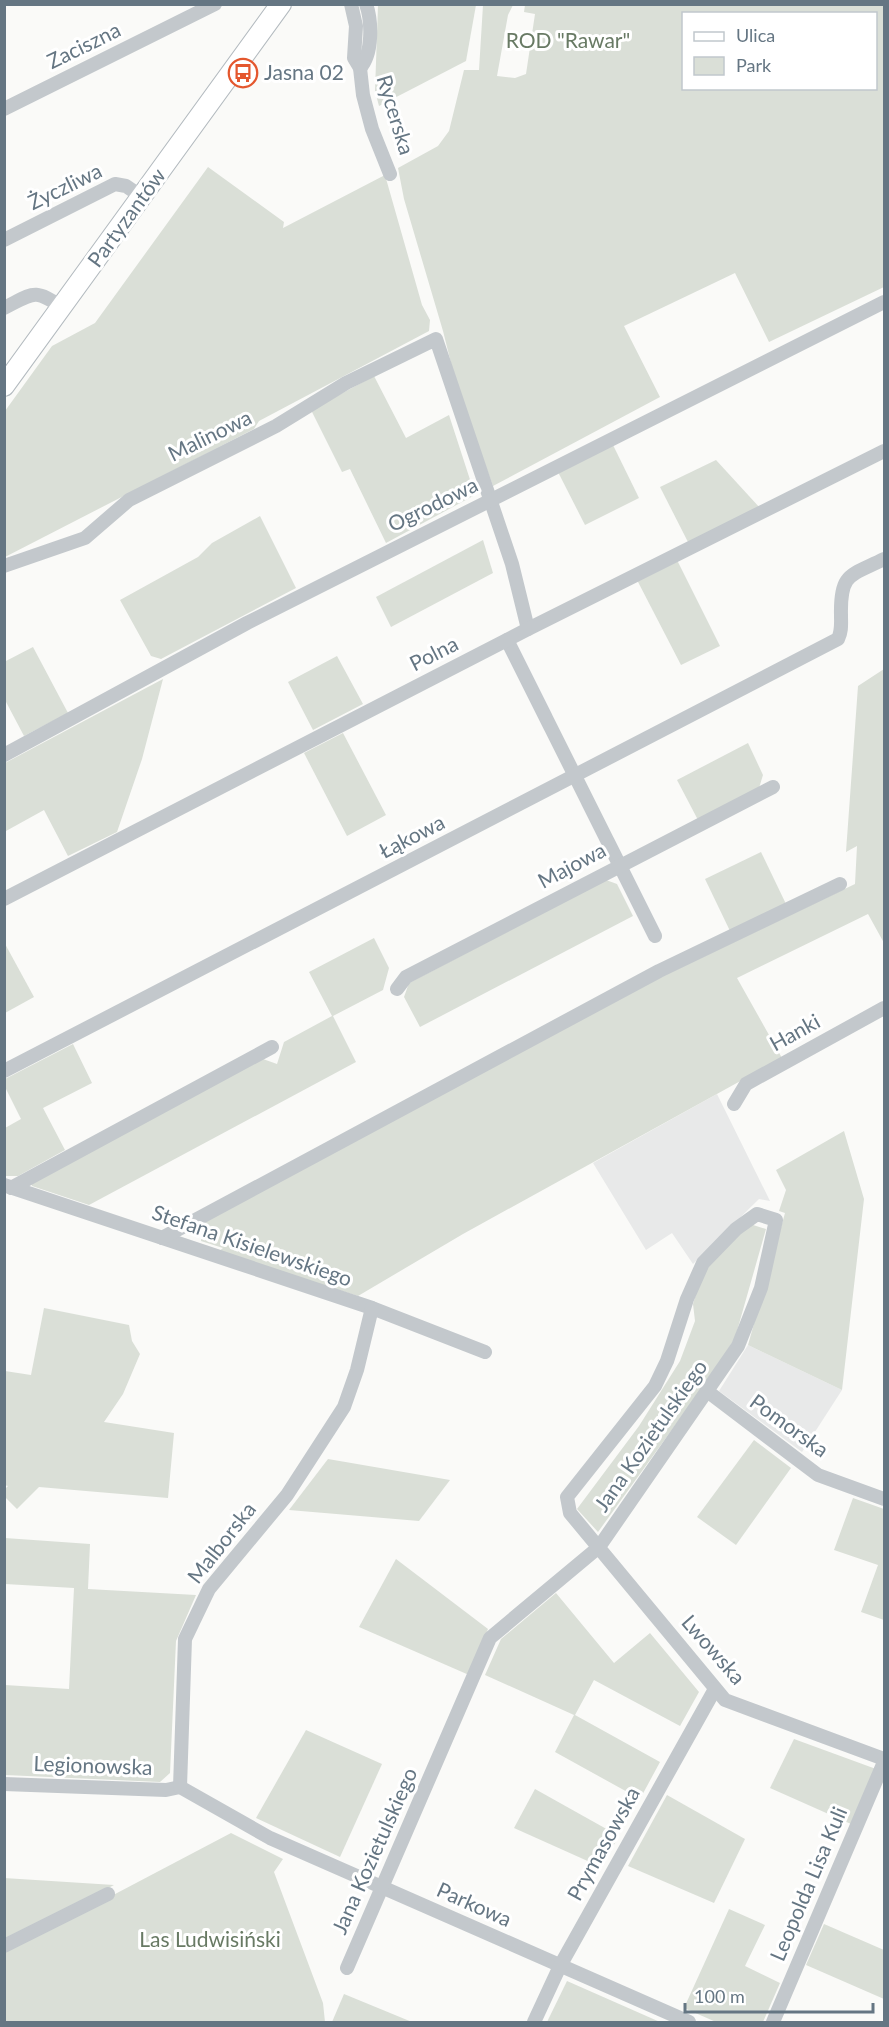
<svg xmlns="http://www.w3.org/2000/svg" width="889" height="2027" font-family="Lato,sans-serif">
<rect width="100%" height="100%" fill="#fafaf8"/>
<g fill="#e8e9e9">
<path d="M 717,1094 L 770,1201 L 759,1199 L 693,1264 L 672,1233 L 646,1250 L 593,1163 Z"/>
<path d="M 748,1345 L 842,1390 L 802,1452 L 719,1391 Z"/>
</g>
<g fill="#dadfd7" fill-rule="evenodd">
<path d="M 378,5 L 476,5 L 466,61 L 379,106 L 375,91 Z"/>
<path d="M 483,5 L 513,5 L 508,15 L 497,76 L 515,78 L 526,74 L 535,14 L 524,12 L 525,5 L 884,5 L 884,287 L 769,342 L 735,273 L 624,326 L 660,397 L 493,486 L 458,391 L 443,331 L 404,199 L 398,168 L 438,146 L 449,131 L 464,70 L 479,70 ZM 684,14 L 876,14 L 876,88 L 684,88 Z"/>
<path d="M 208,167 L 284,222 L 283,228 L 385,175 L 422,305 L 430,320 L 429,331 L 259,421 L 254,429 L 5,557 L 5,411 L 52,346 L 95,323 Z"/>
<path d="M 374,376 L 406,438 L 449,415 L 475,495 L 386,543 L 350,469 L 342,472 L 311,410 Z"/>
<path d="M 613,445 L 639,498 L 585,525 L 558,472 Z"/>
<path d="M 716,460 L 760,508 L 689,544 L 660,487 Z"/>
<path d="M 260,516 L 296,588 L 161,659 L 151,656 L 120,600 L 198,557 L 212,543 Z"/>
<path d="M 483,540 L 493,573 L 391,627 L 376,597 Z"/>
<path d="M 677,560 L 720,646 L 681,665 L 637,580 Z"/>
<path d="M 33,647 L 68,713 L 24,736 L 5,700 L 4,662 Z"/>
<path d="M 337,656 L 363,704 L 313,730 L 288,682 Z"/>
<path d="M 884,669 L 884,943 L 868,914 L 737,978 L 782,1058 L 463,1234 L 358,1296 L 218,1252 L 223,1248 L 201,1241 L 203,1222 L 663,976 L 855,884 L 857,846 L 846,852 L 858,686 Z"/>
<path d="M 163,679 L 142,759 L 117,832 L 68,856 L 44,810 L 6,831 L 5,763 Z"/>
<path d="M 343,733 L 386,815 L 347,836 L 304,753 Z"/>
<path d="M 748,743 L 763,775 L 759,788 L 698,820 L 677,780 Z"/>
<path d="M 761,852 L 786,904 L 730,931 L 705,879 Z"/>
<path d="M 606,880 L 617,884 L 633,916 L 420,1027 L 404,997 L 409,983 Z"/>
<path d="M 374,938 L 389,968 L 383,990 L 333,1016 L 356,1062 L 89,1205 L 32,1186 L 31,1181 L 263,1059 L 277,1064 L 284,1042 L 332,1016 L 309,972 Z"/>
<path d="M 4,942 L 34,997 L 5,1013 L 4,1013 Z"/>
<path d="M 73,1044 L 92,1083 L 43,1108 L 65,1150 L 18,1176 L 5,1176 L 5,1128 L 21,1119 L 5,1087 L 5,1079 Z"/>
<path d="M 844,1131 L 864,1199 L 842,1390 L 748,1345 L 785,1213 L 779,1211 L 786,1190 L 776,1170 Z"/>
<path d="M 750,1224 L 766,1229 L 735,1338 L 715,1370 L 598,1532 L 577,1509 L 639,1426 L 680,1361 L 695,1321 L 693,1304 L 703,1271 Z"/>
<path d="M 44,1308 L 129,1325 L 132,1341 L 140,1354 L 123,1394 L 104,1422 L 174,1433 L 168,1498 L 39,1487 L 17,1509 L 5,1497 L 5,1489 L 8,1486 L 4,1485 L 5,1371 L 31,1375 Z"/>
<path d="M 754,1440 L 791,1468 L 736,1545 L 697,1517 Z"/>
<path d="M 328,1459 L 450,1480 L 419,1521 L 289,1510 Z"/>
<path d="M 853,1498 L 884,1509 L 884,1620 L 861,1612 L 878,1565 L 834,1550 Z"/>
<path d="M 5,1538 L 90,1544 L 88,1589 L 196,1595 L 176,1641 L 170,1773 L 160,1782 L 5,1775 L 5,1685 L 69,1689 L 74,1588 L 5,1584 Z"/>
<path d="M 396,1559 L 488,1629 L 469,1675 L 359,1627 Z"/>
<path d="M 556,1593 L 614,1663 L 650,1633 L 699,1692 L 680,1726 L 594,1680 L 575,1715 L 660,1762 L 640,1799 L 555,1752 L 574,1715 L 485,1675 L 501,1639 Z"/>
<path d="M 306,1730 L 382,1764 L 340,1857 L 256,1818 Z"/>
<path d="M 794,1739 L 876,1769 L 851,1824 L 770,1788 Z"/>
<path d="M 535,1789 L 619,1836 L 601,1867 L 514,1828 Z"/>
<path d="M 667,1795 L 745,1839 L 714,1903 L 628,1866 Z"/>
<path d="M 231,1833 L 283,1859 L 274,1872 L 323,2003 L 325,2022 L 5,2022 L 5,1952 Z"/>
<path d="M 4,1878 L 114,1885 L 5,1941 Z"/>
<path d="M 729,1909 L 765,1925 L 745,1966 L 780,1983 L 763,2022 L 716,2022 L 684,2008 Z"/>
<path d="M 824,1924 L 884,1950 L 884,1999 L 806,1965 Z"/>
<path d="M 567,1981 L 660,2022 L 547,2022 Z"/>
<path d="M 344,1994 L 412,2022 L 332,2022 Z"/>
</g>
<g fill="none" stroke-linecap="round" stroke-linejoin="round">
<g stroke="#b3babf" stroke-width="22">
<path id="secondary" d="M 4,386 L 281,4"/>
</g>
<g stroke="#c3c8cc" stroke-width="14">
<path d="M 351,4 L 356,26 L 354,58 L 360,68 L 363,95 L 372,129 L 390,174"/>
<path d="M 360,68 C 373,54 372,21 366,4"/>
<path d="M 4,109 L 215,4"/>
<path d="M 4,240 L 115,184 L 126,186 L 142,197"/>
<path d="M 4,308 C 34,293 33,288 62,307"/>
<path d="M 4,566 L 85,538 L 129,500 L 276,426 L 346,383 L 436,339 L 512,564 L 528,629"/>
<path d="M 507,640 L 655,936"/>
<path d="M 4,755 L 247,623 L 884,302"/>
<path d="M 4,899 L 528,629 L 884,451"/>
<path d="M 397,989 L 406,977 L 773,787"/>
<path d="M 4,1071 L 838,639 C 842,631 841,624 841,615 C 840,573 850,576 884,559"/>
<path d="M 734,1104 L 746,1084 L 884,1008"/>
<path d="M 4,1185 L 372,1308 L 485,1352"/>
<path d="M 11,1188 L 272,1047"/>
<path d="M 162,1238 L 659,971 L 840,884"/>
<path d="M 707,1391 L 818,1475 L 884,1499"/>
<path d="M 4,1784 L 166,1790 L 180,1787"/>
<path d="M 180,1787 L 270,1838 L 689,2022"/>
<path d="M 180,1787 L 185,1639 L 209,1589 L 287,1495 L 344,1407 L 357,1370 L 372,1308"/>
<path d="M 4,1946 L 108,1894"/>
<path d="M 347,1968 L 490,1638 L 599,1547 L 738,1346 L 761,1288 L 776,1220 L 757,1214 L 736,1229 L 703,1263 L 687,1299 L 667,1361 L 655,1386 L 567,1497 L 570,1513 L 725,1700 L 884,1759"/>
<path d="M 534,2022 L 560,1966 L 715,1689"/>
<path d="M 773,2022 L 884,1762"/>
</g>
<use href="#secondary" stroke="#fff" stroke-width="20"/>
</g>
<defs>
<g id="bus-ring" transform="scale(1.5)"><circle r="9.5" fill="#fff" stroke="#e4572e" stroke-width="1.5"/><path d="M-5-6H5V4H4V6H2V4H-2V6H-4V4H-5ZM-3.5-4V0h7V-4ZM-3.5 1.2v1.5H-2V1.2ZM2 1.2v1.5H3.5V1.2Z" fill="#e4572e"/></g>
</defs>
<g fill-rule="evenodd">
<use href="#bus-ring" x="243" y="73"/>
</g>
<g text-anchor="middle" stroke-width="6" stroke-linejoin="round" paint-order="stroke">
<g font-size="21" fill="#687a64" stroke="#fff">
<text x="568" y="48">ROD "Rawar"</text>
<text x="210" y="1947">Las Ludwisiński</text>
</g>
<g font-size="21" fill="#657683" stroke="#fff">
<text transform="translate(84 46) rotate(-26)" y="7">Zaciszna</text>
<text transform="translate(395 115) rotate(73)" y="7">Rycerska</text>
<text transform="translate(65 187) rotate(-26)" y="7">Życzliwa</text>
<text transform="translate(127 218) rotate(-54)" y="7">Partyzantów</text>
<text transform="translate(210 436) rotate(-26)" y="7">Malinowa</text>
<text transform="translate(433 505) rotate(-26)" y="7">Ogrodowa</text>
<text transform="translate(434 654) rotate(-27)" y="7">Polna</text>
<text transform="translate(412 837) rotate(-27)" y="7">Łąkowa</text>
<text transform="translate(572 866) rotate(-28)" y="7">Majowa</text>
<text transform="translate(795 1033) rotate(-29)" y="7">Hanki</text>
<text transform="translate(252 1246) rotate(19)" y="7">Stefana Kisielewskiego</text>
<text transform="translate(789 1426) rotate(36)" y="7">Pomorska</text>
<text transform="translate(651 1436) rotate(-55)" y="7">Jana Kozietulskiego</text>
<text transform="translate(222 1543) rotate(-52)" y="7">Malborska</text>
<text transform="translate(713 1650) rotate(49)" y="7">Lwowska</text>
<text transform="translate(93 1766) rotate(2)" y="7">Legionowska</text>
<text transform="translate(604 1844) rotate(-61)" y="7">Prymasowska</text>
<text transform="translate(375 1851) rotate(-66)" y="7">Jana Kozietulskiego</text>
<text transform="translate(809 1884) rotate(-67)" y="7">Leopolda Lisa Kuli</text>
<text transform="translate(474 1905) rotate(24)" y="7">Parkowa</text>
</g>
<g font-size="21" fill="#657683" stroke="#fff" text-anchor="start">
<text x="264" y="80">Jasna 02</text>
</g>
</g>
<rect width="889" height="2027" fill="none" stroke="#657683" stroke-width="12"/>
<rect x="682" y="12" width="195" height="78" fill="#ffffff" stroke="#c1c8cd" stroke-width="1.5"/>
<rect x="694" y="32" width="30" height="9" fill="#ffffff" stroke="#c1c8cd" stroke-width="1.5"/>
<text x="736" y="42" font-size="18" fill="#657683">Ulica</text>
<rect x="694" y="57" width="30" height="18" fill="#dadfd7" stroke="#c1c8cd" stroke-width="1.5"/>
<text x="736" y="72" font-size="18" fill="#657683">Park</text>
<path d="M685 2003v9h188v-9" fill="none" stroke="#657683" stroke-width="3"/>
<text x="694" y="2003" font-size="18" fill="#657683" stroke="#ffffff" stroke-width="4.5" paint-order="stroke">100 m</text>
</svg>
